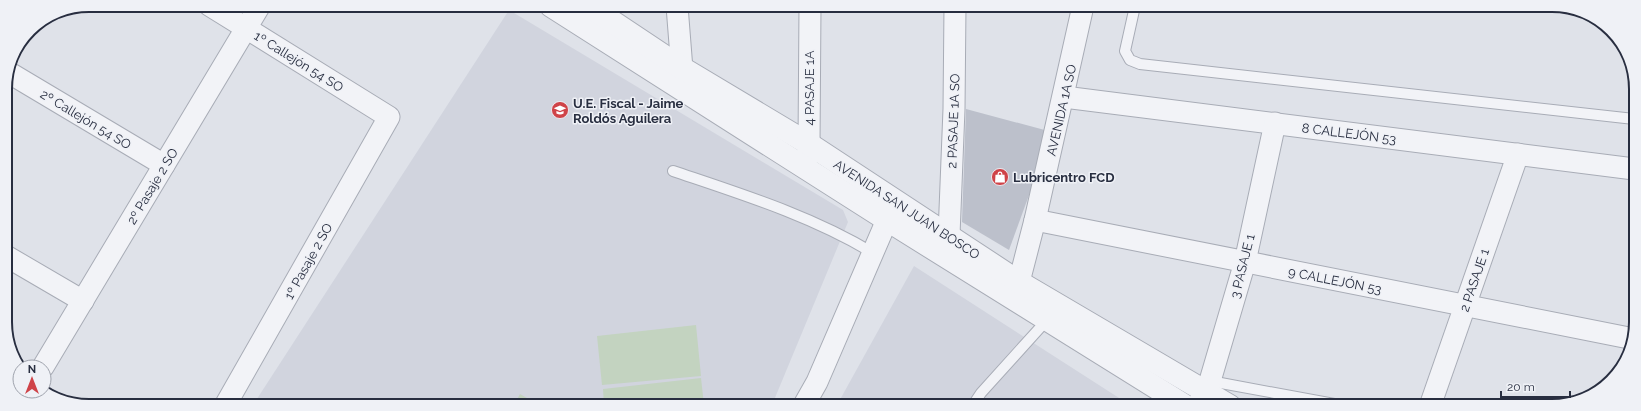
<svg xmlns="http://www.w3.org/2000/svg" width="1641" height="411" font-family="Raleway,sans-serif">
<rect width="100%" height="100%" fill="#dfe2e9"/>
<g fill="#d1d4de">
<path d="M 509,10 L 843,210 L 848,222 L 772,405 L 253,405 Z"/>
<path d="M 914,266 L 1130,405 L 837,405 Z"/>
</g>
<g fill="#c3d3c0">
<path d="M 696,325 L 701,376 L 602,385 L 597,336 Z"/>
<path d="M 701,378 L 704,405 L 604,405 L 603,389 Z"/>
<path d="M 520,394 L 539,405 L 514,405 Z"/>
</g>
<path fill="#bcc0cb" d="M 966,109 L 1052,132 L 1009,250 L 962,222 Z"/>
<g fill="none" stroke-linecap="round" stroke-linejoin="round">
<g stroke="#a8acb6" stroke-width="12">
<g id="service">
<path d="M 1135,6 L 1125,51 L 1130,60 L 1140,64 L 1634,119"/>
<path d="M 673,171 C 741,194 812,216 873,253"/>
<path d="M 1210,381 L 1345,406"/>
<path d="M 973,405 L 981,393 L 1047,320"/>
</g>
</g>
<g stroke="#a8acb6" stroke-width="23">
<g id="minor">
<path d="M 209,5 L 389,117 L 226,404"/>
<path d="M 677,6 L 683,82"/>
<path d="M 8,72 L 164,165"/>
<path d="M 1064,97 L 1634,169"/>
<path d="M 807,159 L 809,144 L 810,6"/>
<path d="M 1035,220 L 1634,339"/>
<path d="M 949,235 L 954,109 L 955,6"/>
<path d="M 6,256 L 83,301"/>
<path d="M 1019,282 L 1035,220 L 1083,6"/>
<path d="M 43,367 L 260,5"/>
<path d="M 804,405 L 817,382 L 887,220 L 893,203"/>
<path d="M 1198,405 L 1210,381 L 1245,262 L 1275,123"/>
<path d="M 1430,406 L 1518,154"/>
</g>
</g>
<g stroke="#a8acb6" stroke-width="24">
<g id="tertiary">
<path d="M 551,6 L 887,220 L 1184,405"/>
<path d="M 589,6 L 682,68 L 809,144 L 1019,282 L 1230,406"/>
</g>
</g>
<use href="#service" stroke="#f2f3f7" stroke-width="10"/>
<use href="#minor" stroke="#f2f3f7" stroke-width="21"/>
<use href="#tertiary" stroke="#f2f3f7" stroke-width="22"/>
</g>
<defs>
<g id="school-disc" transform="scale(0.9)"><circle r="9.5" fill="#cf4348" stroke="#eff1f6"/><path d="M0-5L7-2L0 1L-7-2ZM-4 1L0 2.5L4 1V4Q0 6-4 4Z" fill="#fff"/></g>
<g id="shop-disc" transform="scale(0.9)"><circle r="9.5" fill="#cf4348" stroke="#eff1f6"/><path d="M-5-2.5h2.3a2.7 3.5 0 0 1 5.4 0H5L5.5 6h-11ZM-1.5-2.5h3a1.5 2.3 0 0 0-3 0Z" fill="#fff"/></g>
</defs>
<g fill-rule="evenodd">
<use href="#school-disc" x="560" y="110"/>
<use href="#shop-disc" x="1000" y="177"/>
</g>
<g text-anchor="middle" stroke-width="3" stroke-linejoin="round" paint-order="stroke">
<g font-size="13" fill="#282e40" stroke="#eff1f6">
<text transform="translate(299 61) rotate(32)" y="5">1º Callejón 54 SO</text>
<text transform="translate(809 88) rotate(-90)" y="5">4 PASAJE 1A</text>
<text transform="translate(1061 110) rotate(-77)" y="5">AVENIDA 1A SO</text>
<text transform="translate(86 119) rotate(31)" y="5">2º Callejón 54 SO</text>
<text transform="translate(953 121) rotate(-88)" y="5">2 PASAJE 1A SO</text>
<text transform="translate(1349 133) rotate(7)" y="5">8 CALLEJÓN 53</text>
<text transform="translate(152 186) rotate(-59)" y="5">2º Pasaje 2 SO</text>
<text transform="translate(907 209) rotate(33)" y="5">AVENIDA SAN JUAN BOSCO</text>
<text transform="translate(308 261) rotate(-61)" y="5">1º Pasaje 2 SO</text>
<text transform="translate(1242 266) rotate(-76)" y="5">3 PASAJE 1</text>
<text transform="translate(1335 280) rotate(11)" y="5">9 CALLEJÓN 53</text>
<text transform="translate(1474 280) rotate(-71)" y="5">2 PASAJE 1</text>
</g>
<g font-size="13" font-weight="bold" fill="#282e40" stroke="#eff1f6" text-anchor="start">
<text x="573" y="108">U.E. Fiscal - Jaime<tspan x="573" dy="15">Roldós Aguilera</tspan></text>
<text x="1013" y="182">Lubricentro FCD</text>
</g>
</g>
<path d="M0 0H1641V411H0ZM89 12H1552A77 77 0 0 1 1629 89V322A77 77 0 0 1 1552 399H89A77 77 0 0 1 12 322V89A77 77 0 0 1 89 12Z" fill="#eff1f6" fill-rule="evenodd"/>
<path fill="none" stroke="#282e40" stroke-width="2" d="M89 12H1552A77 77 0 0 1 1629 89V322A77 77 0 0 1 1552 399H89A77 77 0 0 1 12 322V89A77 77 0 0 1 89 12Z"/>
<g transform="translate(32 379)"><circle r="19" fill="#eff1f6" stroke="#9fa3ad"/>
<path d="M0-3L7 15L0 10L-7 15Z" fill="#cf4348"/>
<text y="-6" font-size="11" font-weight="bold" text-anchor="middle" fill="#282e40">N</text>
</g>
<path d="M1501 391v6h69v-6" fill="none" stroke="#282e40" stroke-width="2"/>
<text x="1507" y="391" font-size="12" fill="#282e40" stroke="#eff1f6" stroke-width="3" paint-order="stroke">20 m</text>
</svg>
